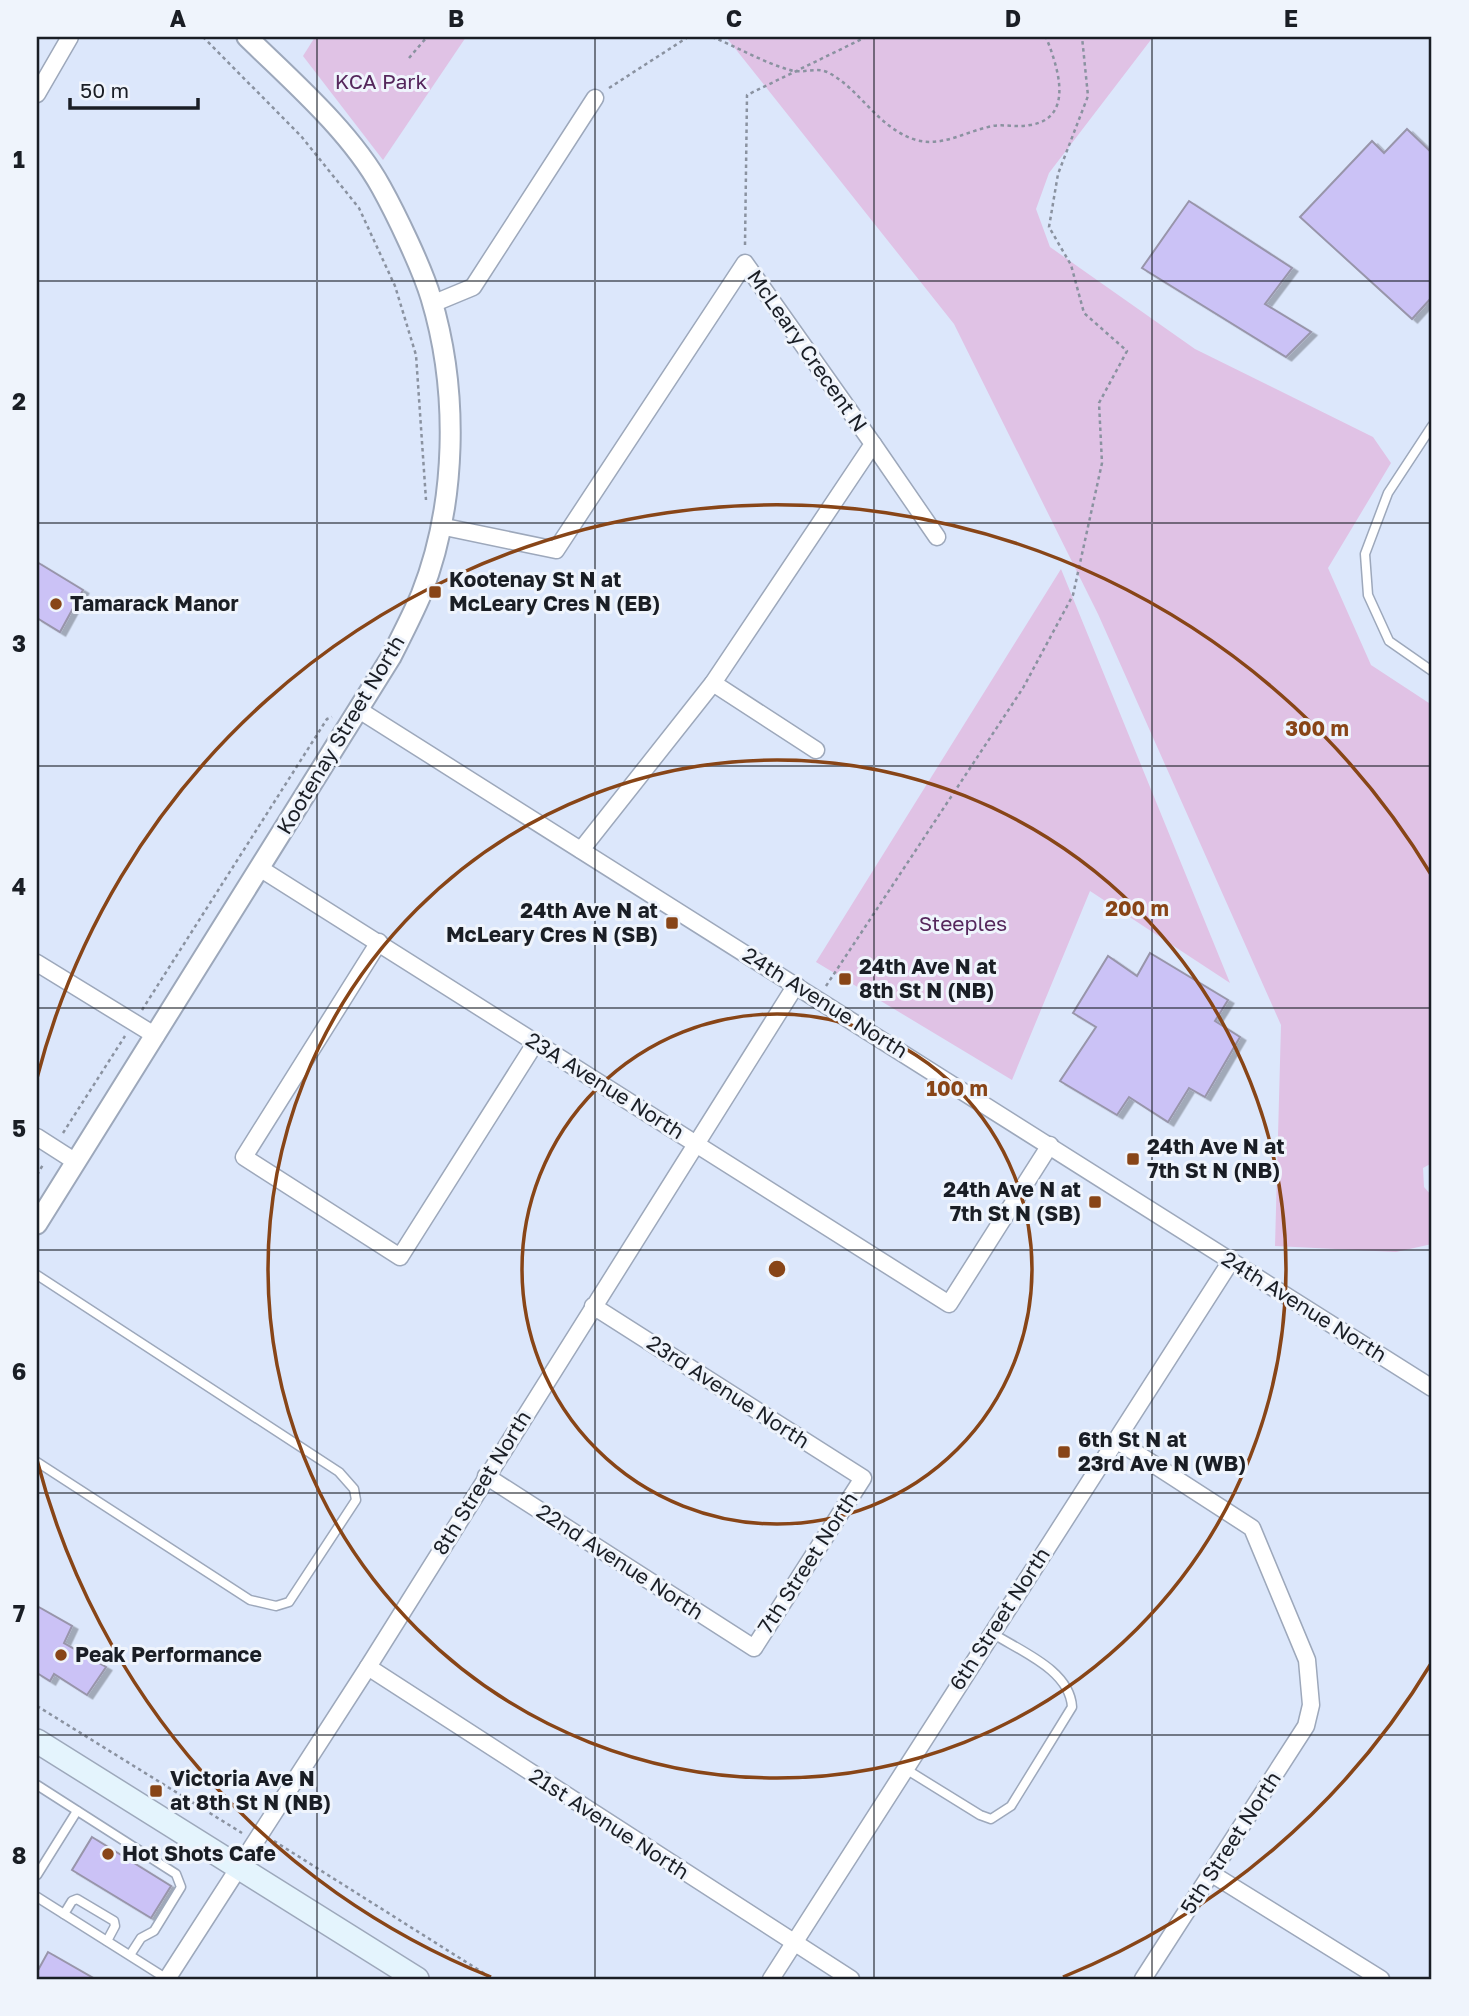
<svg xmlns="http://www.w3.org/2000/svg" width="1469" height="2016" font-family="'Golos Text',sans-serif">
<defs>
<filter id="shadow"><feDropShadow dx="5.5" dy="3.5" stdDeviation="0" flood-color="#0004"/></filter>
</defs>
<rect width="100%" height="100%" fill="#dce7fb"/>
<g fill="#e0c2e5">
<path d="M 315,37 L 466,37 L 383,160 L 303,56 Z"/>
<path d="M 726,37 L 1153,37 L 1049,173 L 1036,209 L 1050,247 L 1195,349 L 1373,437 L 1391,463 L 1328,568 L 1371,665 L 1432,705 L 1432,1163 L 1423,1168 L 1424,1187 L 1432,1196 L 1432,1244 L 1396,1252 L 1275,1246 L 1281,1025 L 1098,614 L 954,324 Z"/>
<path d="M 1061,569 L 1230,983 L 1090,891 L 1012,1080 L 816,962 Z"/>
</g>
<g fill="#cbc2f6" stroke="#9895aa" stroke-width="2" filter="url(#shadow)">
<path d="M 1407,129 L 1432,153 L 1432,297 L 1412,319 L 1300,217 L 1372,141 L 1384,153 Z"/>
<path d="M 1189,201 L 1292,268 L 1265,304 L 1311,332 L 1286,357 L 1142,268 Z"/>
<path d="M 37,562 L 83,590 L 60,632 L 37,618 Z"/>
<path d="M 1150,953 L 1228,1000 L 1215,1021 L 1240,1037 L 1205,1097 L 1189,1088 L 1168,1122 L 1129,1097 L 1117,1115 L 1060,1081 L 1096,1027 L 1073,1013 L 1108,956 L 1137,976 Z"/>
<path d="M 37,1606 L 72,1626 L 64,1643 L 106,1667 L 87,1695 L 54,1674 L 50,1681 L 37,1673 Z"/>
<path d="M 92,1837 L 171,1886 L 151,1918 L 72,1870 Z"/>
<path d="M 48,1952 L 95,1979 L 37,1979 L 37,1972 Z"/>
</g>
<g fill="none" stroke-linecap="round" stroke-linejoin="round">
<g stroke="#9da8bb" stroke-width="11">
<g id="service">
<path d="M 1432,426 L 1388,493 L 1365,554 L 1368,595 L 1389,641 L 1432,671"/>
<path d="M 37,1275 L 339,1472 L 354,1489 L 356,1500 L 289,1602 L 276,1606 L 250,1600 L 37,1462"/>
<path d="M 904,1768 L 980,1815 L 991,1819 L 1011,1806 L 1072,1707 C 1070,1670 1020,1651 992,1633"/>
<path d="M 37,1785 L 176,1874 L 181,1887 L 154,1931 L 141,1938 L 130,1955"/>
<path d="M 37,1875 L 77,1811"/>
<path d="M 37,1897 L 167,1979"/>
<path d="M 64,1914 L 72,1901 L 77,1899 L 114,1921 L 115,1926 L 107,1941"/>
</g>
</g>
<g stroke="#9da8bb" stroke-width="19">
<g id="minor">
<path d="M 37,94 L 70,37"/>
<path d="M 432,304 L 473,287 L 595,98"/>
<path d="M 873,444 L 937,537"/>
<path d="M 440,526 L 556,550 L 745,263 L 873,444 L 713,683 L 581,850"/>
<path d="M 713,683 L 816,750"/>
<path d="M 359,710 L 1432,1388"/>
<path d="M 261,869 L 949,1304 L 1050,1145"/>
<path d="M 379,942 L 244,1157 L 400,1257 L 536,1042"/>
<path d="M 37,963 L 156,1036"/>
<path d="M 37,1137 L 76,1162"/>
<path d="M 1116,1440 L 1252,1528 L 1307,1660 L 1311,1705 L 1306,1726 L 1143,1979"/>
<path d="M 486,1476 L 754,1648 L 863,1478 L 593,1306"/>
<path d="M 368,1667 L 851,1979"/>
<path d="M 1212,1874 L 1381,1979"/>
<path d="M 167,1979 L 368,1667 L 796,985"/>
<path d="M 771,1979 L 1231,1261"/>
</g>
</g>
<g stroke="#9da8bb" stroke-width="23">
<path id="tertiary" d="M 37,1224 L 391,657 C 401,637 412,616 421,595 C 457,504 459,391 431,298 C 422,268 396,214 381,187 C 350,131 292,81 247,37"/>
</g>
<g stroke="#9da8bb" stroke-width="26">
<path id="secondary" d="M 37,1741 L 417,1979"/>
</g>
<g stroke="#8a92a0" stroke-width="2.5" stroke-dasharray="3.5 3.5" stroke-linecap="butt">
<path d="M 203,37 L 301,136 L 359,208 L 395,286 L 416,355 L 426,500"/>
<path d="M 712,37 C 738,47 764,63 790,70 C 802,74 816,67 827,72 C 860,88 877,128 916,140 C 941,147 963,133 988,127 C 1002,123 1016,128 1030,125 C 1076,118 1057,65 1046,37"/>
<path d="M 409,58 L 427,37"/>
<path d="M 609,88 L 688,37"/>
<path d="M 745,245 L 747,95 L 866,37"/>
<path d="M 826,986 L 1023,688 L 1073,595 L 1102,463 L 1099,403 L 1127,351 L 1084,313 L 1071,265 L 1049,227 L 1058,174 L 1088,96 L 1082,37"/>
<path d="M 142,1010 L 327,719 L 332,717"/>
<path d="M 63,1133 L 125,1036"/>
<path d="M 37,1175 L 44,1163"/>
<path d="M 37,1706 L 242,1833"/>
<path d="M 274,1841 L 493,1979"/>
</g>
<use href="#service" stroke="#fff" stroke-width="8"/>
<use href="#minor" stroke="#fff" stroke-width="16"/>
<use href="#tertiary" stroke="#fff" stroke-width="19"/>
<use href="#secondary" stroke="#e4f4fd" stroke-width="23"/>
</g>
<path fill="none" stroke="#1a1e25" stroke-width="2" stroke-opacity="0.55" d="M 317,37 L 317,1979M 595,37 L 595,1979M 874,37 L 874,1979M 1152,37 L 1152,1979M 37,281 L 1432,281M 37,523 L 1432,523M 37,766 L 1432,766M 37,1008 L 1432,1008M 37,1250 L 1432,1250M 37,1493 L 1432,1493M 37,1735 L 1432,1735"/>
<g fill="none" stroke="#884517" stroke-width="3.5">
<circle cx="777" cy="1269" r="255"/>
<circle cx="777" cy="1269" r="509"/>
<path d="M1432 1662A764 764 0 0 1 1063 1977M491 1977A764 764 0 0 1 37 1460M37 1078A764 764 0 0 1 1432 876"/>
</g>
<g fill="#884517" stroke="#eff4fc" stroke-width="2.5">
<rect x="428" y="585" width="14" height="14" rx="3.5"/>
<circle cx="56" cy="604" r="7"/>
<rect x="665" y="916" width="14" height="14" rx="3.5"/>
<rect x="838" y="972" width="14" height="14" rx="3.5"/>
<rect x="1126" y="1152" width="14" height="14" rx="3.5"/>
<rect x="1088" y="1195" width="14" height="14" rx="3.5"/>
<rect x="1057" y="1445" width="14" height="14" rx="3.5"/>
<circle cx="61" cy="1655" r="7"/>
<rect x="149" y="1784" width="14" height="14" rx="3.5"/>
<circle cx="108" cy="1854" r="7"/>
</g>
<g text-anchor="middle" stroke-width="6" stroke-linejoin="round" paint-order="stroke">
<g font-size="21" fill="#55275c" stroke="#eff4fc">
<text x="381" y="89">KCA Park</text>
<text x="963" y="931">Steeples</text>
</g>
<g font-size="21" fill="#1a1e25" stroke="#eff4fc">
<text transform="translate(807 351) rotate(55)" y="7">McLeary Crecent N</text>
<text transform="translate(341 735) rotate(-59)" y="7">Kootenay Street North</text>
<text transform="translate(825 1003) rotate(32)" y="7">24th Avenue North</text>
<text transform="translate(605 1086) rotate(32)" y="7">23A Avenue North</text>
<text transform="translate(1304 1307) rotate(32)" y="7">24th Avenue North</text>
<text transform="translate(728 1392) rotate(33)" y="7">23rd Avenue North</text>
<text transform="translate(482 1483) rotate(-58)" y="7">8th Street North</text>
<text transform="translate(620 1562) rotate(33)" y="7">22nd Avenue North</text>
<text transform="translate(808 1563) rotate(-57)" y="7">7th Street North</text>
<text transform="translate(1000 1619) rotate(-57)" y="7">6th Street North</text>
<text transform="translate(609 1824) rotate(33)" y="7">21st Avenue North</text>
<text transform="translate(1231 1843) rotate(-57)" y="7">5th Street North</text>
</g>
<g font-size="21" font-weight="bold" fill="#1a1e25" stroke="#eff4fc" text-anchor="start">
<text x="449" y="587">Kootenay St N at<tspan x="449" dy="24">McLeary Cres N (EB)</tspan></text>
<text x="70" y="611">Tamarack Manor</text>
<text x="658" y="918" text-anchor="end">24th Ave N at<tspan x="658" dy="24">McLeary Cres N (SB)</tspan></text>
<text x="859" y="974">24th Ave N at<tspan x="859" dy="24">8th St N (NB)</tspan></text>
<text x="1147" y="1154">24th Ave N at<tspan x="1147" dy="24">7th St N (NB)</tspan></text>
<text x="1081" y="1197" text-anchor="end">24th Ave N at<tspan x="1081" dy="24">7th St N (SB)</tspan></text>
<text x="1078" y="1447">6th St N at<tspan x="1078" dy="24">23rd Ave N (WB)</tspan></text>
<text x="75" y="1662">Peak Performance</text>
<text x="170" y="1786">Victoria Ave N<tspan x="170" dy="24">at 8th St N (NB)</tspan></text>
<text x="122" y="1861">Hot Shots Cafe</text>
</g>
</g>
<circle cx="777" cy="1269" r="10" fill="#884517" stroke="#eff4fc" stroke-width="3.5"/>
<g font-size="21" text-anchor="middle" font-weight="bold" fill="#884517" stroke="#eff4fc" stroke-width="6" stroke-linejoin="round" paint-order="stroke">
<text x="1317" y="736">300 m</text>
<text x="1137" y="916">200 m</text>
<text x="957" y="1096">100 m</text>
</g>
<rect width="1469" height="2016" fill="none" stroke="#eff4fc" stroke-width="77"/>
<path d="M70 98v10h128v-10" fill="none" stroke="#1a1e25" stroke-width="3.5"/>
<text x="80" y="98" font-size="21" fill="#1a1e25" stroke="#eff4fc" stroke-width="5" paint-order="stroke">50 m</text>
<rect x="38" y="38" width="1392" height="1940" fill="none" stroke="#1a1e25" stroke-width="2.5"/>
<g font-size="23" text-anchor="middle" font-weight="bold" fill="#1a1e25">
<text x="178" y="27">A</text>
<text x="456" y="27">B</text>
<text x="734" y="27">C</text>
<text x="1013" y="27">D</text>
<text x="1291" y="27">E</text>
<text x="19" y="168">1</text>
<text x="19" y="410">2</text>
<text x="19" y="652">3</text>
<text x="19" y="895">4</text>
<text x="19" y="1137">5</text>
<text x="19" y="1380">6</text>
<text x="19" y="1622">7</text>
<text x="19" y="1864">8</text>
</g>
</svg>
